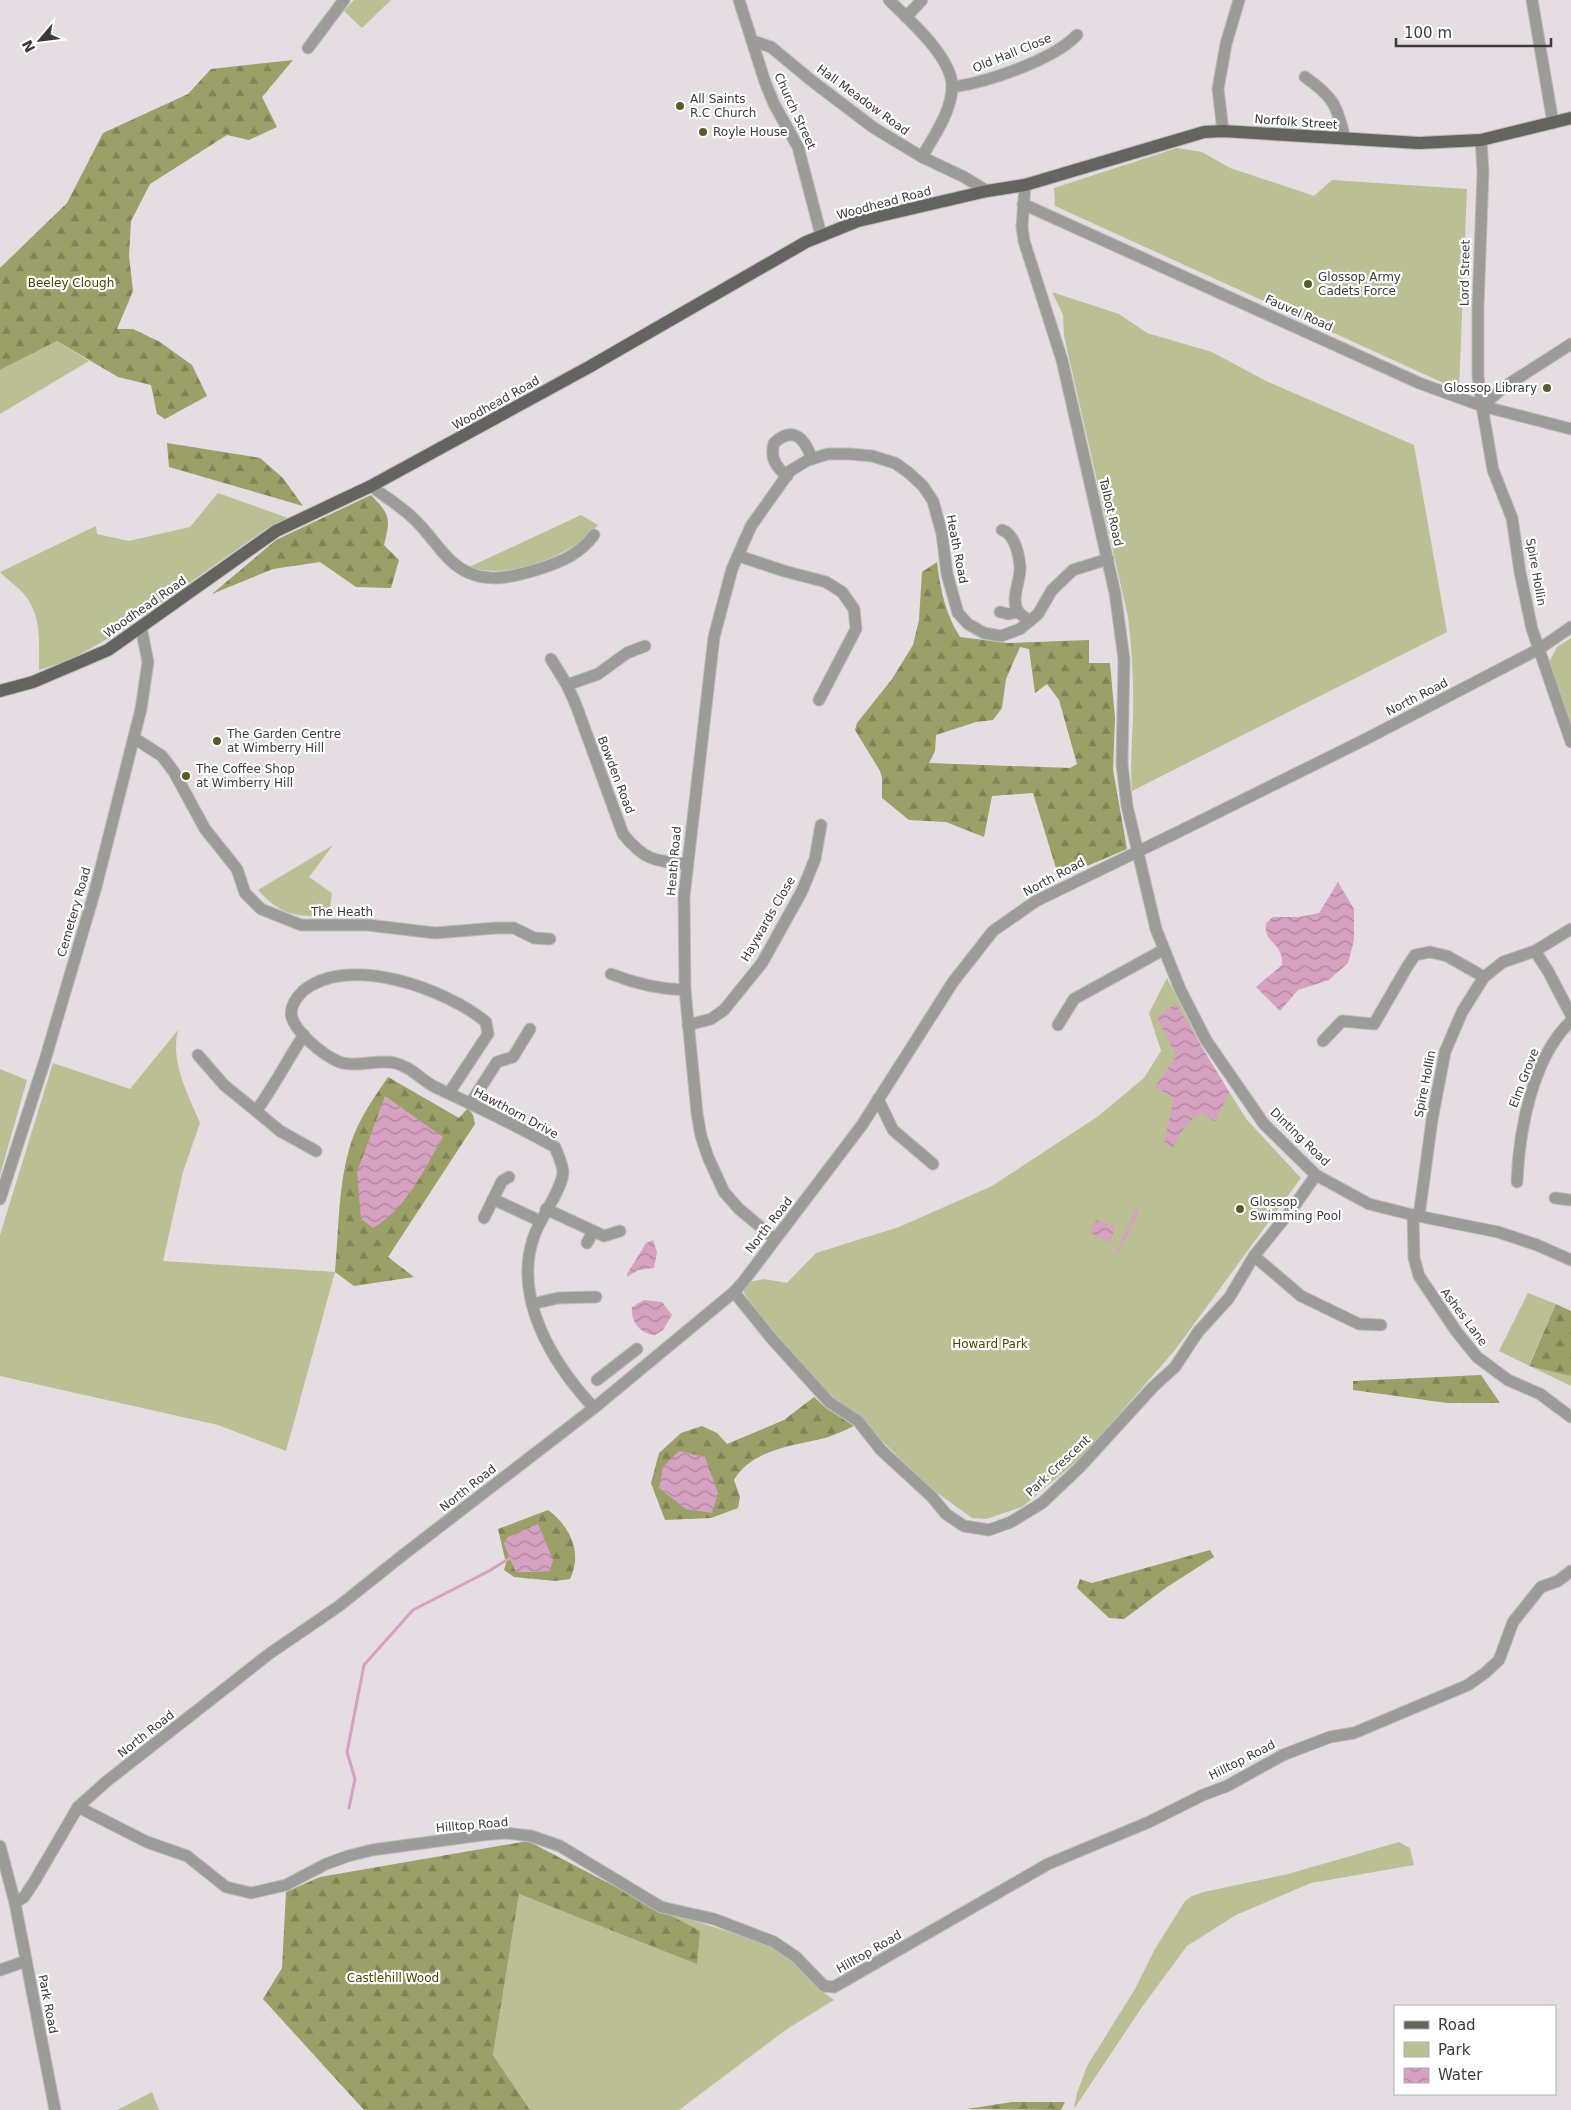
<svg xmlns="http://www.w3.org/2000/svg" width="1571" height="2110" font-family="'DejaVu Sans',sans-serif">
<defs>
<pattern id="forest-firs" width="22" height="20" patternUnits="userSpaceOnUse" patternTransform="scale(1.25)"><rect width="22" height="20" fill="#9b9f68"/><path d="M5 1l3.5 6h-7zM16 11l3.5 6h-7z" fill="#808357"/></pattern>
<pattern id="water-waves" width="16" height="10" patternUnits="userSpaceOnUse" patternTransform="scale(1.25)"><rect width="16" height="10" fill="#d7a1c2"/><path d="M0 5q4-4 8 0t8 0" fill="none" stroke="#b0849f"/></pattern>
</defs>
<rect width="100%" height="100%" fill="#e5dde2"/>
<g fill="#bbbf94">
<path d="M 354,0 L 391,0 L 362,28 L 344,11 Z"/>
<path d="M 1177,148 L 1202,152 L 1230,168 L 1314,196 L 1332,180 L 1467,189 L 1459,390 L 1055,206 L 1054,188 Z"/>
<path d="M 1052,292 L 1119,314 L 1147,333 L 1212,352 L 1266,381 L 1414,445 L 1447,632 L 1132,791 C 1130,766 1132,742 1133,717 C 1134,684 1132,650 1128,617 L 1064,336 L 1063,315 Z"/>
<path d="M 57,341 L 89,361 L 0,414 L 0,370 Z"/>
<path d="M 218,493 L 288,518 L 266,529 L 121,631 L 70,660 L 39,670 C 39,642 42,614 23,593 C 16,585 6,579 0,572 L 96,526 L 97,534 L 129,541 L 190,527 Z"/>
<path d="M 581,515 L 598,525 C 592,531 586,539 579,543 C 548,562 504,579 469,567 Z"/>
<path d="M 1571,638 L 1571,724 L 1549,662 L 1557,647 Z"/>
<path d="M 333,845 L 309,877 L 332,893 L 329,917 C 296,916 281,916 258,890 Z"/>
<path d="M 1167,978 L 1206,1055 L 1247,1120 L 1301,1178 L 1175,1350 L 1083,1456 L 1022,1507 L 986,1519 L 972,1518 L 929,1487 L 874,1433 L 810,1376 L 759,1318 L 739,1284 L 764,1279 L 787,1283 L 816,1253 L 899,1227 L 992,1186 L 1097,1117 L 1144,1078 L 1161,1051 L 1149,1013 Z"/>
<path d="M 178,1030 C 170,1062 188,1094 200,1123 L 183,1172 L 163,1261 L 335,1272 L 286,1451 L 218,1425 L 0,1376 L 0,1235 L 53,1063 L 130,1089 Z"/>
<path d="M 0,1069 L 27,1080 L 0,1175 Z"/>
<path d="M 1528,1293 L 1556,1304 L 1529,1365 L 1571,1376 L 1571,1386 L 1499,1351 Z"/>
<path d="M 1399,1842 L 1410,1848 L 1414,1865 L 1311,1883 L 1236,1915 L 1187,1946 L 1142,2007 L 1074,2109 L 1077,2093 L 1087,2066 L 1135,1989 L 1155,1949 L 1185,1901 L 1192,1896 L 1204,1892 L 1288,1874 Z"/>
<path d="M 519,1894 L 696,1963 L 662,1911 L 769,1944 L 794,1963 L 819,1989 L 834,2000 L 787,2029 L 679,2110 L 530,2110 L 493,2055 Z"/>
<path d="M 152,2092 L 159,2110 L 117,2110 Z"/>
</g>
<g fill="url(#forest-firs)" fill-rule="evenodd">
<path d="M 293,60 L 262,97 L 277,127 L 249,140 L 227,135 L 150,184 L 131,221 L 129,256 L 133,291 L 117,329 L 133,329 L 160,342 L 192,365 L 207,396 L 165,419 L 157,414 L 151,385 L 118,377 L 57,341 L 0,370 L 0,268 L 67,203 L 103,133 L 188,94 L 211,69 Z"/>
<path d="M 167,443 L 260,458 L 283,478 L 303,506 L 169,467 Z"/>
<path d="M 371,495 C 390,515 391,517 384,545 L 399,560 L 391,588 L 356,587 L 320,562 L 273,569 L 212,594 L 276,540 Z"/>
<path d="M 937,562 C 940,588 945,614 960,637 L 1008,643 L 1089,640 L 1089,663 L 1110,663 L 1115,718 L 1113,770 L 1127,849 L 1059,878 L 1033,793 L 992,796 L 984,837 L 946,822 L 909,820 L 882,798 L 882,778 L 880,771 L 855,730 L 857,723 L 892,679 L 913,645 L 919,620 L 922,572 ZM 1020,647 L 1029,649 L 1035,693 L 1047,684 L 1059,700 L 1077,764 L 1070,768 L 929,763 L 935,751 L 936,735 L 976,722 L 993,720 L 1002,708 L 1006,679 Z"/>
<path d="M 388,1077 L 459,1118 L 468,1108 L 473,1115 L 475,1124 L 388,1257 L 414,1277 L 354,1286 L 335,1272 C 339,1229 338,1181 352,1140 C 360,1117 375,1096 388,1077 Z"/>
<path d="M 1556,1304 L 1571,1311 L 1571,1376 L 1529,1366 Z"/>
<path d="M 1481,1375 L 1500,1403 L 1447,1403 L 1353,1390 L 1353,1381 Z"/>
<path d="M 814,1397 L 826,1408 L 854,1426 C 845,1430 835,1435 825,1438 C 793,1446 752,1449 734,1480 L 740,1497 L 738,1508 L 711,1518 L 665,1520 L 651,1483 L 659,1453 L 681,1433 L 702,1426 L 717,1433 L 727,1444 L 784,1420 Z"/>
<path d="M 548,1510 C 570,1526 583,1553 570,1579 L 555,1581 L 514,1577 L 504,1570 L 506,1563 L 498,1529 ZM 504,1543 L 550,1571 L 516,1572 Z"/>
<path d="M 1210,1550 L 1214,1557 L 1167,1587 L 1124,1619 L 1109,1618 L 1077,1588 L 1080,1579 L 1092,1583 Z"/>
<path d="M 528,1841 L 700,1931 L 697,1964 L 519,1894 L 493,2055 L 530,2110 L 364,2110 L 263,1999 L 282,1968 L 286,1892 L 320,1877 Z"/>
<path d="M 1012,2102 L 1065,2102 L 1061,2110 L 967,2109 Z"/>
</g>
<g fill="url(#water-waves)">
<path d="M 1338,882 L 1354,909 L 1354,940 L 1348,963 L 1329,980 L 1298,990 L 1280,1011 L 1256,987 L 1282,965 C 1282,961 1282,955 1280,952 C 1274,939 1264,941 1266,923 L 1273,917 L 1299,917 L 1319,913 Z"/>
<path d="M 1176,1004 L 1229,1092 L 1215,1122 L 1203,1113 C 1188,1118 1180,1134 1173,1148 L 1164,1143 L 1173,1102 L 1172,1097 L 1155,1087 L 1176,1057 C 1176,1052 1160,1025 1157,1016 Z"/>
<path d="M 385,1096 L 443,1137 C 423,1171 408,1207 373,1228 L 361,1219 L 357,1172 Z"/>
<path d="M 1097,1220 L 1115,1227 L 1110,1242 L 1093,1235 C 1091,1230 1092,1224 1097,1220 Z"/>
<path d="M 653,1240 L 657,1252 L 654,1268 L 638,1270 L 627,1277 L 627,1274 L 646,1243 Z"/>
<path d="M 644,1300 L 662,1302 L 672,1315 L 663,1330 L 655,1335 C 641,1335 630,1321 632,1307 Z"/>
<path d="M 679,1451 L 705,1457 L 718,1493 L 712,1513 L 686,1509 L 659,1488 L 663,1467 Z"/>
<path d="M 538,1524 L 553,1560 L 550,1571 L 516,1572 L 504,1543 L 508,1537 Z"/>
</g>
<g fill="none" stroke-linecap="round" stroke-linejoin="round">
<g stroke="#d7a1c2" stroke-width="3">
<path d="M 1118,1251 L 1138,1209"/>
<path d="M 349,1808 L 355,1779 L 347,1752 L 364,1665 L 413,1610 L 489,1571 L 510,1558"/>
</g>
<g stroke="#c0b9bd" stroke-width="13">
<g id="minor">
<path d="M 739,0 L 765,82 L 774,104 L 798,147 L 821,235"/>
<path d="M 889,0 C 908,19 952,57 952,86 C 952,111 934,136 922,157"/>
<path d="M 1532,0 L 1553,123"/>
<path d="M 906,17 L 922,0"/>
<path d="M 753,41 L 771,47 L 812,81 L 874,128 L 922,157 L 964,177 L 987,191"/>
<path d="M 308,48 L 344,0"/>
<path d="M 1305,77 C 1334,97 1337,106 1345,139"/>
<path d="M 952,87 C 986,83 1053,60 1077,35"/>
<path d="M 1223,131 L 1218,89 L 1226,44 L 1239,0"/>
<path d="M 1481,140 L 1483,172 L 1478,306 L 1478,376 L 1482,406 L 1493,470 L 1512,518 L 1520,572 L 1532,629 L 1571,742"/>
<path d="M 1025,185 L 1022,227 L 1024,241 L 1062,360 L 1115,593 L 1124,659 L 1122,764 L 1127,806 L 1156,929 L 1180,989 L 1206,1040 L 1264,1124 L 1316,1175 L 1369,1204 L 1413,1215 L 1498,1232 L 1537,1245 L 1571,1260"/>
<path d="M 1023,204 L 1419,383 L 1482,406 L 1571,429"/>
<path d="M 1482,406 L 1504,387 L 1571,344"/>
<path d="M 787,476 C 775,466 770,458 774,443 C 794,425 805,439 812,459"/>
<path d="M 371,486 C 385,497 401,506 414,519 C 427,531 437,547 449,559 C 476,586 507,579 539,569 C 561,562 580,554 594,535"/>
<path d="M 1002,530 C 1015,534 1019,555 1020,567 C 1021,580 1010,599 1018,611 C 1020,615 1026,618 1030,621"/>
<path d="M 739,556 L 784,571 L 826,582 L 842,592 L 854,609 L 856,629 L 819,700"/>
<path d="M 1000,612 L 1008,614 L 1018,612"/>
<path d="M 551,659 L 567,685 L 576,705 L 623,834 C 644,860 654,861 687,864"/>
<path d="M 567,685 L 598,674 L 627,653 L 645,646"/>
<path d="M 134,738 L 162,756 L 174,772 L 205,829 L 237,869 L 245,893 L 261,909 L 301,925 L 368,925 L 435,933 L 496,928 L 514,928 L 534,938 L 550,939"/>
<path d="M 1535,951 L 1548,971 L 1571,1015"/>
<path d="M 611,974 C 636,984 658,989 685,990"/>
<path d="M 688,1025 L 711,1019 L 724,1010 L 762,963 L 802,891 L 815,859 L 821,825"/>
<path d="M 1058,1025 L 1074,999 L 1163,950"/>
<path d="M 304,1035 C 287,1060 274,1087 256,1111 L 280,1131 L 316,1151"/>
<path d="M 1323,1041 L 1342,1021 L 1374,1024 L 1407,967 L 1415,955 L 1430,952 L 1447,956 L 1484,977"/>
<path d="M 198,1055 L 224,1085 L 256,1111"/>
<path d="M 449,1093 L 488,1034 L 486,1022 C 446,989 348,953 303,991 C 296,998 289,1008 292,1018 C 297,1033 321,1053 335,1060 C 354,1070 375,1058 395,1063 C 414,1068 420,1080 437,1088 C 476,1106 517,1126 555,1147 C 558,1155 563,1165 563,1173 C 562,1189 540,1219 534,1236 C 512,1298 553,1364 594,1408"/>
<path d="M 878,1099 L 893,1130 L 933,1164"/>
<path d="M 470,1104 L 497,1062 L 513,1057 L 530,1029"/>
<path d="M 1517,1182 C 1519,1131 1532,1058 1571,1021"/>
<path d="M 1555,1198 L 1571,1200"/>
<path d="M 0,1199 L 45,1060 L 96,887 L 141,709 L 148,662 L 141,627"/>
<path d="M 493,1199 L 540,1221"/>
<path d="M 546,1209 L 604,1236 L 620,1231"/>
<path d="M 1413,1215 L 1414,1258 L 1419,1276 L 1456,1331 L 1477,1357 L 1508,1380 L 1540,1394 L 1571,1417"/>
<path d="M 1419,1216 L 1432,1120 L 1445,1052 L 1462,1012 L 1484,977 L 1503,962 L 1535,951 L 1571,929"/>
<path d="M 484,1218 L 502,1181 L 509,1177"/>
<path d="M 775,1239 L 739,1209 L 724,1192 L 708,1157 L 701,1136 L 697,1113 L 685,990 L 684,897 L 714,637 L 732,569 L 751,526 L 790,471 L 808,460 L 828,454 L 850,454 L 872,456 L 895,463 L 909,473 L 923,486 L 933,501 L 942,534 L 947,574 L 958,613 L 968,624 L 984,633 L 1001,636 L 1020,629 L 1038,614 L 1052,590 L 1073,570 L 1108,559"/>
<path d="M 587,1243 L 593,1231"/>
<path d="M 1254,1256 L 1301,1296 L 1359,1324 L 1381,1325"/>
<path d="M 734,1292 L 772,1339 L 829,1402 L 858,1421 L 881,1450 L 932,1497 L 946,1514 L 964,1526 L 989,1530 L 1011,1522 L 1042,1503 L 1079,1468 L 1153,1387 L 1175,1367 L 1198,1332 L 1229,1298 L 1254,1256 L 1292,1209 L 1316,1175"/>
<path d="M 532,1304 L 558,1298 L 596,1297"/>
<path d="M 597,1380 L 637,1349"/>
<path d="M 78,1807 L 147,1842 L 187,1856 L 226,1887 L 251,1893 L 286,1885 L 326,1864 L 348,1856 L 372,1850 L 482,1835 L 506,1833 L 531,1836 L 560,1846 L 661,1907 L 714,1919 L 774,1942 L 796,1957 L 824,1986 L 834,1987 L 1048,1864 L 1149,1822 L 1203,1795 L 1227,1786 L 1283,1755 L 1330,1737 L 1354,1733 L 1468,1685 L 1485,1673 L 1499,1660 L 1513,1622 L 1541,1587 L 1558,1581 L 1571,1571"/>
<path d="M 0,1846 L 15,1903 L 55,2110"/>
<path d="M 15,1903 L 24,1897 L 34,1882 L 78,1807 L 107,1781 L 269,1654 L 339,1606 L 403,1555 L 594,1408 L 734,1292 L 743,1282 L 862,1125 L 953,982 L 993,931 L 1036,901 L 1174,834 L 1364,740 L 1539,649 L 1571,627"/>
<path d="M 0,1970 L 26,1961"/>
</g>
</g>
<g stroke="#c0b9bd" stroke-width="14">
<path id="major" d="M 0,691 L 33,682 L 108,650 L 276,531 L 371,486 L 589,367 L 806,242 L 858,221 L 987,191 L 1025,185 L 1204,132 L 1223,131 L 1419,143 L 1481,140 L 1571,118"/>
</g>
<use href="#minor" stroke="#9b9c98" stroke-width="11"/>
<use href="#major" stroke="#63645e" stroke-width="12"/>
</g>
<g fill="#595c2a" stroke="#fff" stroke-width="2">
<circle cx="680" cy="106" r="5"/>
<circle cx="703" cy="132" r="5"/>
<circle cx="1308" cy="284" r="5"/>
<circle cx="1547" cy="388" r="5"/>
<circle cx="217" cy="741" r="5"/>
<circle cx="186" cy="776" r="5"/>
<circle cx="1240" cy="1209" r="5"/>
</g>
<g text-anchor="middle" stroke-width="4.5" stroke-linejoin="round" paint-order="stroke">
<g font-size="12" fill="#3c393b" stroke="#fff">
<text transform="translate(1012 53) rotate(-22)" y="4">Old Hall Close</text>
<text transform="translate(863 100) rotate(36)" y="4">Hall Meadow Road</text>
<text transform="translate(795 111) rotate(65)" y="4">Church Street</text>
<text transform="translate(1296 122) rotate(4)" y="4">Norfolk Street</text>
<text transform="translate(884 203) rotate(-15)" y="4">Woodhead Road</text>
<text transform="translate(1465 273) rotate(-89)" y="4">Lord Street</text>
<text transform="translate(1299 313) rotate(24)" y="4">Fauvel Road</text>
<text transform="translate(496 403) rotate(-29)" y="4">Woodhead Road</text>
<text transform="translate(1111 512) rotate(77)" y="4">Talbot Road</text>
<text transform="translate(957 549) rotate(79)" y="4">Heath Road</text>
<text transform="translate(1536 572) rotate(80)" y="4">Spire Hollin</text>
<text transform="translate(145 607) rotate(-35)" y="4">Woodhead Road</text>
<text transform="translate(1417 697) rotate(-27)" y="4">North Road</text>
<text transform="translate(616 775) rotate(69)" y="4">Bowden Road</text>
<text transform="translate(674 861) rotate(-85)" y="4">Heath Road</text>
<text transform="translate(1054 877) rotate(-28)" y="4">North Road</text>
<text transform="translate(74 912) rotate(-74)" y="4">Cemetery Road</text>
<text x="342" y="916">The Heath</text>
<text transform="translate(768 919) rotate(-60)" y="4">Haywards Close</text>
<text transform="translate(1524 1078) rotate(-69)" y="4">Elm Grove</text>
<text transform="translate(1425 1084) rotate(-79)" y="4">Spire Hollin</text>
<text transform="translate(516 1113) rotate(28)" y="4">Hawthorn Drive</text>
<text transform="translate(1300 1137) rotate(44)" y="4">Dinting Road</text>
<text transform="translate(769 1225) rotate(-52)" y="4">North Road</text>
<text transform="translate(1464 1317) rotate(53)" y="4">Ashes Lane</text>
<text transform="translate(1058 1466) rotate(-43)" y="4">Park Crescent</text>
<text transform="translate(468 1488) rotate(-38)" y="4">North Road</text>
<text transform="translate(146 1734) rotate(-38)" y="4">North Road</text>
<text transform="translate(1242 1760) rotate(-27)" y="4">Hilltop Road</text>
<text transform="translate(472 1825) rotate(-5)" y="4">Hilltop Road</text>
<text transform="translate(869 1952) rotate(-30)" y="4">Hilltop Road</text>
<text transform="translate(48 2004) rotate(79)" y="4">Park Road</text>
</g>
<g font-size="12" fill="#3c393b" stroke="#fff" text-anchor="start">
<text x="690" y="103">All Saints<tspan x="690" dy="14">R.C Church</tspan></text>
<text x="713" y="136">Royle House</text>
<text x="1318" y="281">Glossop Army<tspan x="1318" dy="14">Cadets Force</tspan></text>
<text x="1537" y="392" text-anchor="end">Glossop Library</text>
<text x="227" y="738">The Garden Centre<tspan x="227" dy="14">at Wimberry Hill</tspan></text>
<text x="196" y="773">The Coffee Shop<tspan x="196" dy="14">at Wimberry Hill</tspan></text>
<text x="1250" y="1206">Glossop<tspan x="1250" dy="14">Swimming Pool</tspan></text>
</g>
<g font-size="12" fill="#444700" stroke="#fff">
<text x="71" y="287">Beeley Clough</text>
<text x="990" y="1348">Howard Park</text>
<text x="393" y="1982">Castlehill Wood</text>
</g>
</g>
<rect x="1394" y="2005" width="162" height="90" fill="#ffffff" stroke="#b1b0b1"/>
<rect x="1404" y="2021" width="25" height="8" fill="#63645e" stroke="#b1b0b1"/>
<text x="1438" y="2030" font-size="15" fill="#3c393b">Road</text>
<rect x="1404" y="2042" width="25" height="15" fill="#bbbf94" stroke="#b1b0b1"/>
<text x="1438" y="2055" font-size="15" fill="#3c393b">Park</text>
<rect x="1404" y="2068" width="25" height="15" fill="url(#water-waves)" stroke="#b1b0b1"/>
<text x="1438" y="2080" font-size="15" fill="#3c393b">Water</text>
<g transform="translate(40 40) rotate(242)" stroke="#ffffff" stroke-width="4" paint-order="stroke">
<path d="M0-4L9 19L0 12L-9 19Z" fill="#3c393b"/>
<text y="-8" font-size="14" font-weight="bold" text-anchor="middle" fill="#3c393b">N</text>
</g>
<path d="M1396 38v8h155v-8" fill="none" stroke="#3c393b" stroke-width="2.5"/>
<text x="1404" y="38" font-size="15" fill="#3c393b" stroke="#ffffff" stroke-width="4" paint-order="stroke">100 m</text>
</svg>
